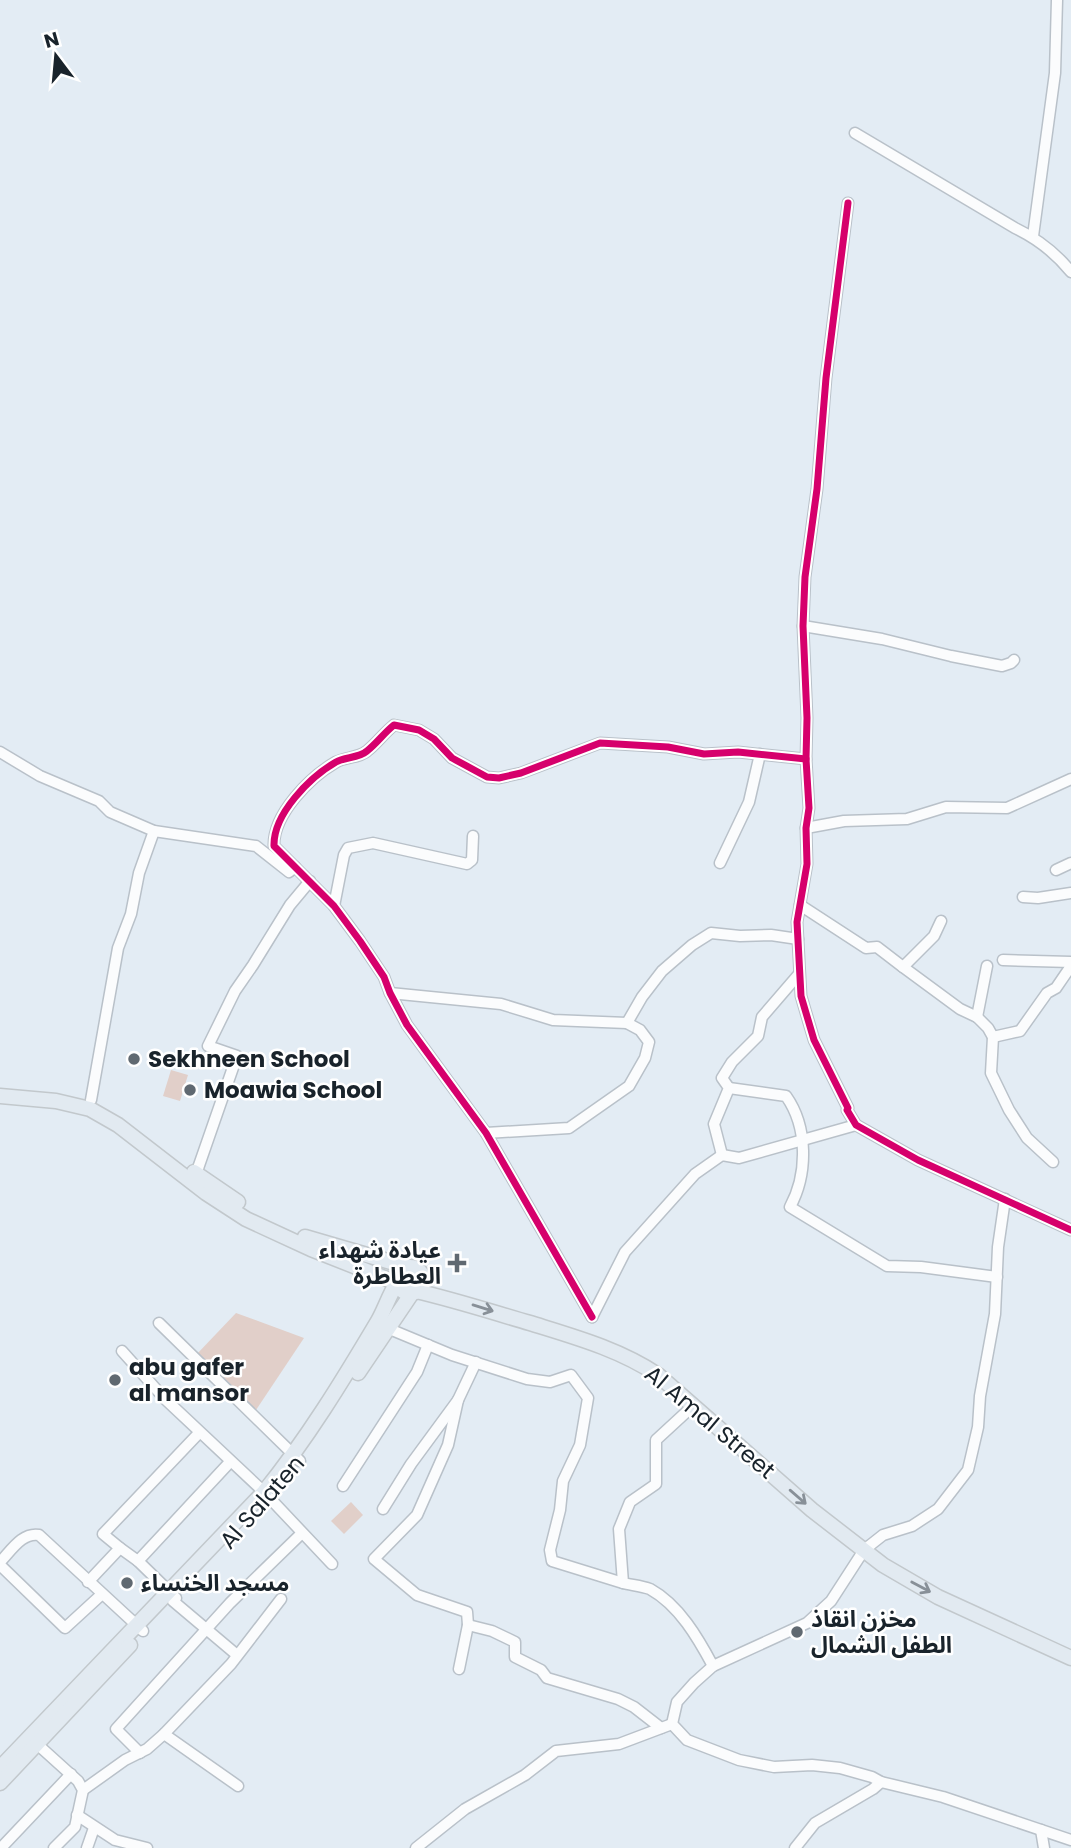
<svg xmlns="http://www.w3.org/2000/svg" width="1071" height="1848" font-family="Poppins,'Noto Sans Arabic',sans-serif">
<rect width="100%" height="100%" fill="#e3ecf4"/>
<g fill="#e1cfc9">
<path d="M 171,1070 L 188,1075 L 180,1101 L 163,1096 Z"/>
<path d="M 236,1313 L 304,1338 L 256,1410 L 196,1355 Z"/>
<path d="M 351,1502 L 363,1515 L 344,1534 L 331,1521 Z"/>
</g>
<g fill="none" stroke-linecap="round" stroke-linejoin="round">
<g stroke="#b9c1c9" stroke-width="13">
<g id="minor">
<path d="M 855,133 L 1015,228 C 1038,239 1055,252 1071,272"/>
<path d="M 848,203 L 826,378 L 817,489 L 805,577 L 803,626 L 807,718 L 806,759 L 809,808 L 806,828 L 807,864 L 797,922 L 801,996 L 814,1040 L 848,1108 L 847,1110 L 856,1125 L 918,1160 L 1071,1230"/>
<path d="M 1033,236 L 1055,73 L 1057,0"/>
<path d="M 803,626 L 882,639 L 951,656 L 1002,666 L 1011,663 L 1014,660"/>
<path d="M 0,752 L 40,776 L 99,801 L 110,812 L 154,831 L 256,846 L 289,872 L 295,867"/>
<path d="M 806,828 L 844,821 L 907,819 L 946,807 L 1007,808 L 1071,779"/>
<path d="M 720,863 L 749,802 L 760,754"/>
<path d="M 1056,870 L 1071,863"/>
<path d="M 1023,897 L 1038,898 L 1071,893"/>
<path d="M 800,905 L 866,948 L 877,947 L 903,967"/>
<path d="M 334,906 L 344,855 L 348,848 L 373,843 L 467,864 L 472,860 L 473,836"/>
<path d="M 941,921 L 934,936 L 903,967 L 960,1009 L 977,1017 L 988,1028 L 993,1037 L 991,1073 L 1009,1110 L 1027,1138 L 1053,1162"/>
<path d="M 1003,960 L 1071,962"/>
<path d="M 390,993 L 501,1004 L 553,1020 L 627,1023 L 640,1030 L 649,1042 L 645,1058 L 629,1086 L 569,1128 L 486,1133"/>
<path d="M 977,1017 L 987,966"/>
<path d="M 627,1023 L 642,997 L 662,971 L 692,945 L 711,933 L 740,936 L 771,935 L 798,939"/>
<path d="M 993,1037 L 1020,1031 L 1047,993 L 1056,988 L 1071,966"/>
<path d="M 729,1088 L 786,1096 C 808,1127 808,1174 790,1207 L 887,1266 L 921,1267 L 997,1277"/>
<path d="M 91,1100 L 118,948 L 131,914 L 139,873 L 154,831"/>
<path d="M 722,1155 L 714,1124 L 729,1088 L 722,1078 L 732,1062 L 758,1036 L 762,1017 L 799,974"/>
<path d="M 196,1174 L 237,1056 L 208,1046 L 235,991 L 253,965 L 290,905 L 310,881"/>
<path d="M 1005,1199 L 998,1247 L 995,1314 L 980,1396 L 978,1427 L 968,1470 L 938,1509 L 912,1526 L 883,1535 L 864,1550 L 831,1601 L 807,1623 L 713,1666 L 694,1683 L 677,1702 L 672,1724 L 687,1740 L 739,1760 L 774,1767 L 812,1765 L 840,1768 L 872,1777 L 881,1782 L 943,1797 L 1071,1840"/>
<path d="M 592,1317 L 486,1133 L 407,1025 L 390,993 L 384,977 L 360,941 L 334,906 L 274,846 C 273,814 310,777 336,762 C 345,757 359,758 367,751 C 377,743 384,733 394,725 L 419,730 L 434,739 L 452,758 L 487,777 L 499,778 L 521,773 L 600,743 L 668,747 L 704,754 L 738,752 L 806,759"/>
<path d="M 592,1317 L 625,1252 L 695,1174 L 722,1155 L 739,1158 L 856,1125"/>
<path d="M 159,1323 L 300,1461"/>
<path d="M 387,1328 L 452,1355 L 527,1379 L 550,1382 L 571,1375 L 588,1398 L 580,1445 L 563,1481 L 560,1510 L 550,1550 L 552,1561 L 623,1583"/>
<path d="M 122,1351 L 165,1399 L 264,1492 L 332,1564"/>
<path d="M 458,1400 L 448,1445 L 417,1515 L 374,1559 L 417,1595 L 467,1612 L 468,1625 L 459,1669"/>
<path d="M 694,1405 L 656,1440 L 656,1484 L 630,1502 L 619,1529 L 623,1583 C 631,1585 642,1586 650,1589 C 679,1605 698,1638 713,1666"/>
<path d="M 343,1486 L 417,1372 L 428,1345"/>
<path d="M 383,1509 L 411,1464 L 458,1400 L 476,1362"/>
<path d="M 120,1548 L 103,1534 L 199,1433"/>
<path d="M 138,1561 L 230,1462"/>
<path d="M 0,1562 C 11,1551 22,1532 39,1535 L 143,1631"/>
<path d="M 0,1565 L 65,1628 L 101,1595"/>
<path d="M 88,1582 L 120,1548 L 138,1561 L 176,1598"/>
<path d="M 173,1601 L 237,1655"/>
<path d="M 468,1625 L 492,1631 L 515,1642 L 515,1657 L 541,1670 L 547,1678 L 618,1699 L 634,1707 L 661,1728"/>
<path d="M 164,1734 L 238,1786"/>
<path d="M 37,1744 L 78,1781 L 83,1790 L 75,1827 L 54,1848"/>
<path d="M 140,1753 L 116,1729 L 230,1603 L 302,1533"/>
<path d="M 83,1790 L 125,1760 L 147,1749 L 164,1734 L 231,1664 L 281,1599"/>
<path d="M 77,1815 L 115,1840 L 147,1848"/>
<path d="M 1041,1830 L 1044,1848"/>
<path d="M 1,1848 L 71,1774"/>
<path d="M 87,1848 L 94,1828"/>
<path d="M 416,1848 L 465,1809 L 525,1775 L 556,1751 L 619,1744 L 672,1724"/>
<path d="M 795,1848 L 815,1823 L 873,1789 L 881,1782"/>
</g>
</g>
<g stroke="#c2c8cc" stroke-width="17">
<g id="major">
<path d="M 0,1096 L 56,1101 L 90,1109 L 118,1125 L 206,1193 L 246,1219 L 311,1249 L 397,1283 C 389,1295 385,1309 378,1321 C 343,1380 307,1439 264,1492 L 0,1768"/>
<path d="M 194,1172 L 238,1202"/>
<path d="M 305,1237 L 408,1267"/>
<circle cx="410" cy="1280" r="13"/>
<path d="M 416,1291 C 455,1300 492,1312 530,1323 C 575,1337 619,1349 658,1375 L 812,1510 L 883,1565 L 938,1597 L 1071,1658"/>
<path d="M 358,1373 L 412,1293"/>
<path d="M 0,1783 L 130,1645"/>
</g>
</g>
<use href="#minor" stroke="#fbfcfd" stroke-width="10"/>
<use href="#major" stroke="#e2eaf1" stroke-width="14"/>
<g stroke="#fff" stroke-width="11">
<g id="cycleway">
<path d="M 848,203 L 826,378 L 817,489 L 805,577 L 803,626 L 807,718 L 806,759 L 809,808 L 806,828 L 807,864 L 797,922 L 801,996 L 814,1040 L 848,1108 L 847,1110 L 856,1125 L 918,1160 L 1071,1230"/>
<path d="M 592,1317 L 486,1133 L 407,1025 L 390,993 L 384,977 L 360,941 L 334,906 L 274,846 C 273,814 310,777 336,762 C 345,757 359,758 367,751 C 377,743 384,733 394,725 L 419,730 L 434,739 L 452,758 L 487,777 L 499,778 L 521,773 L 600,743 L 668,747 L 704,754 L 738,752 L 806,759"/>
</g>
</g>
<use href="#cycleway" stroke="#d6006c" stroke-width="7"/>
</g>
<defs><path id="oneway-shaft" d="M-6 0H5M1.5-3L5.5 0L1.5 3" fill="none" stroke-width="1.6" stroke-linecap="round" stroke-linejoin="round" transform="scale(1.75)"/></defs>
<g stroke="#889098">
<use href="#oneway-shaft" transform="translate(483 1308) rotate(17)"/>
<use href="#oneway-shaft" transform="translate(798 1497) rotate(41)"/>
<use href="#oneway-shaft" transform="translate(921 1587) rotate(28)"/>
</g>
<g fill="#606971" stroke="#fff" stroke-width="2.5">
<circle cx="134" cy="1059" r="7"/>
<circle cx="190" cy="1090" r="7"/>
<path d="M453.5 1252.5h7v7h7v7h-7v7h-7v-7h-7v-7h7z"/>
<circle cx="115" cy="1380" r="7"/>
<circle cx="127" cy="1583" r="7"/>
<circle cx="797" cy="1632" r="7"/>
</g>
<g text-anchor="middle" stroke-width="5" stroke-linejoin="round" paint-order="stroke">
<g font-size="23" font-weight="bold" fill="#19232b" stroke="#fff" text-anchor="start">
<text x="148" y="1067">Sekhneen School</text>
<text x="204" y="1098">Moawia School</text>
<text x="441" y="1258" text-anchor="end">عيادة شهداء<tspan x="441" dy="26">العطاطرة</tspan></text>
<text x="129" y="1375">abu gafer<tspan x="129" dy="26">al mansor</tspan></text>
<text x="141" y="1591">مسجد الخنساء</text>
<text x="811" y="1627">مخزن انقاذ<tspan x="811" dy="26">الطفل الشمال</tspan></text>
</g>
<g font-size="23" fill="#19232b" stroke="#fff">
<text transform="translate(710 1422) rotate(40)" y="8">Al Amal Street</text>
<text transform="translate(262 1502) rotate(-49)" y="8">Al Salaten</text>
</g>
</g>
<g transform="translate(56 56) rotate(344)" stroke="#ffffff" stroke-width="5" paint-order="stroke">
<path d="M0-5L12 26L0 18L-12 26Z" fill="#19232b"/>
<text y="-10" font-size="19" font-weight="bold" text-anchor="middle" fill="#19232b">N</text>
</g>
</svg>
